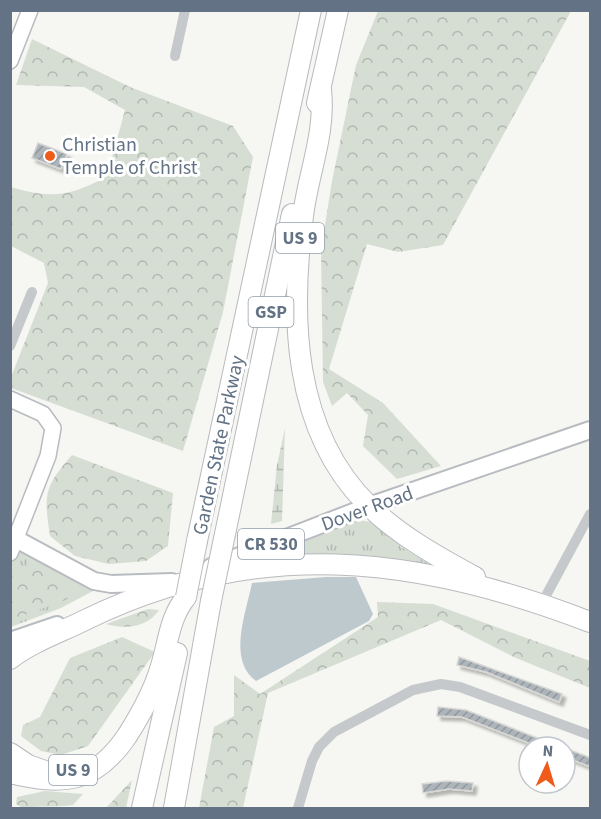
<svg xmlns="http://www.w3.org/2000/svg" width="601" height="819" font-family="'Source Sans 3',sans-serif">
<defs>
<pattern id="grass-tufts" width="24" height="20" patternUnits="userSpaceOnUse" patternTransform="scale(1.5)"><rect width="24" height="20" fill="#d6ded3"/><path d="M3 7l-1-3M5 7V3M7 7l1-3M15 17l-1-3M17 17v-4M19 17l1-3" fill="none" stroke="#b1b8b1"/></pattern>
<pattern id="forest-crowns" width="20" height="18" patternUnits="userSpaceOnUse" patternTransform="scale(1.5)"><rect width="20" height="18" fill="#d6ded3"/><path d="M2 6a3 3 0 1 1 6 0M12 15a3 3 0 1 1 6 0" fill="none" stroke="#b1b8b1"/></pattern>
<pattern id="wetland-marsh" width="20" height="14" patternUnits="userSpaceOnUse" patternTransform="scale(1.5)"><rect width="20" height="14" fill="#d6ded3"/><path d="M1 5h8M5 5V1M11 12h8M15 12V8" fill="none" stroke="#b1b8b1"/></pattern>
<pattern id="building-hatch" width="6" height="6" patternUnits="userSpaceOnUse" patternTransform="scale(1.5)"><rect width="6" height="6" fill="#adb5bb"/><path d="M-1 1l2-2M0 6l6-6M5 7l2-2" fill="none" stroke="#90989e"/></pattern>
<filter id="shadow"><feDropShadow dx="4" dy="4" stdDeviation="1.5" flood-color="#0004"/></filter>
</defs>
<rect width="100%" height="100%" fill="#f6f6f2"/>
<g fill="url(#grass-tufts)">
<path d="M 359,520 L 371,522 L 403,548 L 431,565 L 429,568 L 285,554 C 290,542 344,525 359,520 Z"/>
<path d="M 17,549 L 24,550 L 94,586 L 93,591 L 61,608 L 11,627 L 10,566 Z"/>
</g>
<g fill="url(#forest-crowns)">
<path d="M 378,11 L 571,11 L 443,245 L 398,252 L 367,244 L 329,369 L 383,403 L 441,466 L 397,479 L 363,446 L 368,415 L 347,393 L 332,406 L 323,382 L 321,250 L 332,181 L 356,65 Z"/>
<path d="M 32,39 L 130,87 L 233,126 L 253,157 L 223,312 L 183,451 L 11,388 L 11,377 L 48,283 L 44,263 L 11,246 L 11,187 C 51,199 70,197 107,176 L 125,110 L 84,87 L 16,85 Z"/>
<path d="M 72,455 L 173,493 L 168,546 L 146,561 L 109,564 L 75,556 L 50,536 C 44,495 43,488 72,455 Z"/>
<path d="M 30,559 L 51,570 L 76,589 L 66,600 L 11,620 L 11,604 Z"/>
<path d="M 377,602 L 433,604 L 590,661 L 590,688 L 516,658 L 441,620 L 268,693 L 243,808 L 199,808 L 214,727 L 234,716 L 234,675 L 260,694 L 378,617 Z"/>
<path d="M 148,609 L 159,610 C 148,627 126,630 106,624 Z"/>
<path d="M 122,637 L 155,652 L 88,746 L 61,755 L 41,751 L 21,736 L 23,725 L 40,717 L 70,658 Z"/>
<path d="M 132,780 L 126,808 L 106,808 Z"/>
<path d="M 45,791 L 83,794 L 73,805 C 56,808 39,805 23,808 L 16,804 L 17,797 Z"/>
</g>
<path fill="url(#wetland-marsh)" d="M 285,428 L 282,521 L 271,524 L 277,465 Z"/>
<path fill="#bec9ce" d="M 326,577 L 356,577 L 373,614 L 369,621 L 256,681 C 227,660 246,613 252,583 Z"/>
<g fill="url(#building-hatch)" stroke="#d7d7d5" stroke-width="1.5" filter="url(#shadow)">
<path d="M 38,143 L 67,154 L 61,169 L 32,158 Z"/>
<path d="M 459,657 L 562,694 L 559,702 L 486,672 L 457,665 Z"/>
<path d="M 438,707 L 466,710 L 560,747 L 539,747 L 462,717 L 437,716 Z"/>
<path d="M 565,748 L 591,758 L 591,767 L 565,757 Z"/>
<path d="M 447,781 L 473,783 L 472,791 L 449,789 L 423,793 L 422,784 Z"/>
</g>
<g fill="none" stroke-linecap="round" stroke-linejoin="round">
<g stroke="#b7bcc1" stroke-width="18">
<g id="secondary">
<path d="M 10,61 L 30,10"/>
<path d="M 10,399 L 43,414 L 53,428 L 48,456 L 10,553"/>
</g>
</g>
<g stroke="#b8bcc0" stroke-width="20">
<g id="primary">
<path d="M 16,539 L 94,581 L 111,584 L 172,582"/>
<path d="M 211,567 L 369,506 L 590,430"/>
<path d="M 10,641 L 57,625"/>
</g>
</g>
<g stroke="#b7babe" stroke-width="22">
<g id="highway">
<path d="M 321,90 C 326,133 308,174 303,216 C 290,315 292,431 369,506 C 400,536 438,557 475,577"/>
<path d="M 317,103 L 338,10"/>
<path d="M 225,534 L 292,214"/>
<path d="M 197,541 L 311,10"/>
<path d="M 10,659 C 32,642 59,633 83,621 C 255,536 417,555 590,622"/>
<path d="M 10,753 L 28,765 L 45,771"/>
<path d="M 10,773 C 64,786 95,783 127,736 C 141,714 154,691 161,666 C 169,640 169,619 186,597"/>
<path d="M 142,808 L 177,653"/>
<path d="M 174,808 L 211,601"/>
</g>
</g>
<g stroke="#c5c9cc" stroke-width="10">
<path d="M 175,56 L 185,10"/>
<path d="M 10,346 L 32,292"/>
<path d="M 542,603 L 590,514"/>
<path d="M 298,808 L 312,761 L 319,747 L 334,732 L 413,690 L 441,684 L 460,687 L 590,735"/>
</g>
<use href="#secondary" stroke="#fff" stroke-width="15"/>
<use href="#primary" stroke="#fff" stroke-width="16"/>
<use href="#highway" stroke="#fff" stroke-width="20"/>
<g stroke="#b7babe" stroke-width="22" stroke-linecap="butt">
<g id="highway-bridge">
<path d="M 186,597 L 197,541"/>
<path d="M 211,601 L 225,534"/>
</g>
</g>
<use href="#highway-bridge" stroke="#fff" stroke-width="20"/>
</g>
<circle fill="#ee5b1a" stroke="#fff" stroke-width="2" cx="50" cy="156" r="6"/>
<g text-anchor="middle" stroke-width="6" stroke-linejoin="round" paint-order="stroke">
<g fill="#fff" stroke="#929daa" stroke-width="1.5">
<rect x="276" y="223" width="48" height="30" rx="4.5"/>
<rect x="248.5" y="297" width="45" height="30" rx="4.5"/>
<rect x="238" y="529" width="66" height="30" rx="4.5"/>
<rect x="49" y="755" width="48" height="30" rx="4.5"/>
</g>
<g font-size="18" font-weight="bold" fill="#637385">
<text x="300" y="244">US 9</text>
<text x="271" y="318">GSP</text>
<text x="271" y="550">CR 530</text>
<text x="73" y="776">US 9</text>
</g>
<g font-size="20" fill="#637385" stroke="#fff" text-anchor="start">
<text x="62" y="151">Christian<tspan x="62" dy="23">Temple of Christ</tspan></text>
</g>
<g font-size="20" fill="#637385" stroke="#fff">
<text transform="translate(218 445) rotate(-78)" y="7">Garden State Parkway</text>
<text transform="translate(367 508) rotate(-20)" y="7">Dover Road</text>
</g>
</g>
<rect width="601" height="819" fill="none" stroke="#637385" stroke-width="24"/>
<g transform="translate(547 765) rotate(4)"><circle r="28" fill="#ffffff" stroke="#c1c7ce" stroke-width="1.5"/>
<path d="M0-4.5L10 22L0 15L-10 22Z" fill="#ee5b1a"/>
<text y="-9" font-size="16" font-weight="bold" text-anchor="middle" fill="#637385">N</text>
</g>
</svg>
